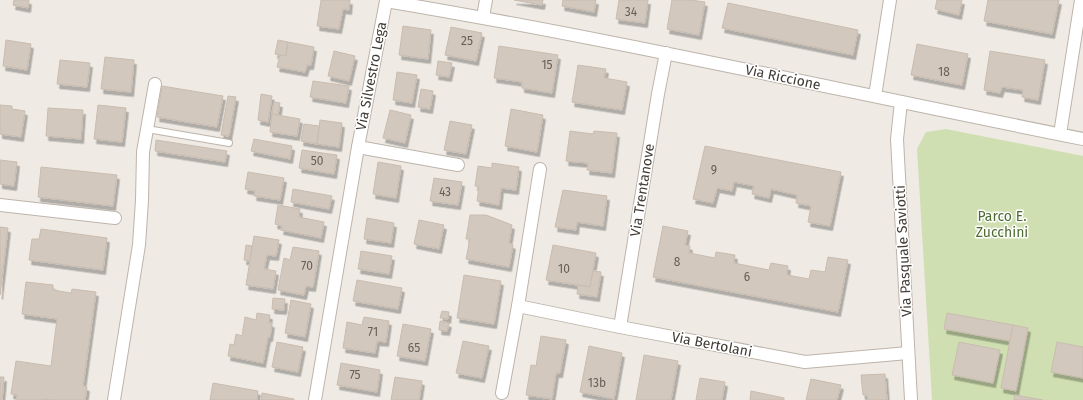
<svg xmlns="http://www.w3.org/2000/svg" width="1083" height="400" font-family="'Fira Sans',sans-serif">
<defs>
<filter id="shadow"><feDropShadow dx="2.5" dy="4.5" stdDeviation="0" flood-color="#0004"/></filter>
</defs>
<rect width="100%" height="100%" fill="#efebe4"/>
<path fill="#cfdfb1" d="M 946,129 L 1083,156 L 1083,400 L 932,400 L 917,149 L 926,132 Z"/>
<g fill="#d3c8be" stroke="#c9bcaf" filter="url(#shadow)">
<path d="M 14,0 L 29,0 L 28,8 L 13,5 Z"/>
<path d="M 321,0 L 350,0 L 349,10 L 343,9 L 339,29 L 317,26 Z"/>
<path d="M 514,0 L 543,0 L 542,5 Z"/>
<path d="M 563,0 L 596,0 L 594,12 L 562,6 Z"/>
<path d="M 619,0 L 648,0 L 645,23 L 616,19 Z"/>
<path d="M 672,0 L 691,0 L 705,2 L 699,35 L 667,29 Z"/>
<path d="M 937,0 L 962,0 L 959,15 L 935,9 Z"/>
<path d="M 988,0 L 1059,0 L 1052,34 L 984,21 Z"/>
<path d="M 728,3 L 858,30 L 853,55 L 722,28 Z"/>
<path d="M 403,26 L 431,30 L 428,59 L 399,55 Z"/>
<path d="M 451,27 L 482,33 L 476,61 L 445,55 Z"/>
<path d="M 6,40 L 31,44 L 27,70 L 3,66 Z"/>
<path d="M 278,40 L 288,42 L 286,56 L 275,54 Z"/>
<path d="M 288,42 L 314,47 L 311,65 L 307,65 L 305,72 L 277,67 L 280,55 L 286,56 Z"/>
<path d="M 917,44 L 968,54 L 962,85 L 911,75 Z"/>
<path d="M 499,46 L 558,55 L 552,93 L 522,88 L 522,82 L 494,78 Z"/>
<path d="M 334,51 L 355,56 L 349,81 L 328,76 Z"/>
<path d="M 990,51 L 1045,60 L 1038,100 L 1022,97 L 1023,90 L 1002,87 L 1000,93 L 984,90 Z"/>
<path d="M 105,57 L 134,60 L 131,92 L 101,89 Z"/>
<path d="M 60,60 L 90,63 L 87,87 L 57,84 Z"/>
<path d="M 438,61 L 452,63 L 449,77 L 436,75 Z"/>
<path d="M 578,65 L 606,69 L 604,78 L 627,82 L 622,110 L 572,102 Z"/>
<path d="M 397,72 L 417,75 L 412,103 L 393,100 Z"/>
<path d="M 313,81 L 349,86 L 346,103 L 310,97 Z"/>
<path d="M 162,86 L 223,96 L 217,127 L 157,117 Z"/>
<path d="M 421,89 L 433,91 L 430,109 L 418,107 Z"/>
<path d="M 261,94 L 272,96 L 268,122 L 258,120 Z"/>
<path d="M 228,96 L 236,97 L 229,136 L 221,135 Z"/>
<path d="M 274,102 L 280,103 L 278,115 L 272,114 Z"/>
<path d="M 0,105 L 12,106 L 12,109 L 25,111 L 21,137 L 0,134 Z"/>
<path d="M 98,105 L 126,108 L 122,142 L 94,139 Z"/>
<path d="M 48,108 L 83,110 L 81,139 L 46,136 Z"/>
<path d="M 511,109 L 543,115 L 537,152 L 505,146 Z"/>
<path d="M 390,110 L 411,115 L 405,143 L 383,138 Z"/>
<path d="M 272,114 L 300,119 L 297,136 L 270,132 Z"/>
<path d="M 320,120 L 342,123 L 339,147 L 317,144 Z"/>
<path d="M 450,121 L 472,125 L 466,154 L 444,150 Z"/>
<path d="M 304,124 L 319,126 L 317,144 L 301,141 Z"/>
<path d="M 570,131 L 593,134 L 594,131 L 617,133 L 612,173 L 587,170 L 588,163 L 566,161 Z"/>
<path d="M 254,139 L 292,146 L 290,159 L 251,151 Z"/>
<path d="M 156,140 L 227,151 L 225,162 L 155,151 Z"/>
<path d="M 705,146 L 841,172 L 830,226 L 808,222 L 811,206 L 796,203 L 797,195 L 771,189 L 769,198 L 752,194 L 754,186 L 734,182 L 732,191 L 717,188 L 713,203 L 693,199 Z"/>
<path d="M 302,150 L 337,155 L 334,174 L 299,168 Z"/>
<path d="M 0,160 L 17,162 L 14,186 L 0,184 Z"/>
<path d="M 378,162 L 401,166 L 396,198 L 373,194 Z"/>
<path d="M 492,163 L 519,167 L 516,190 L 501,188 L 499,205 L 477,201 L 479,187 L 475,186 L 478,166 L 492,168 Z"/>
<path d="M 41,167 L 117,175 L 113,206 L 38,197 Z"/>
<path d="M 248,172 L 284,178 L 280,200 L 254,196 L 255,191 L 245,189 Z"/>
<path d="M 434,178 L 462,182 L 458,205 L 430,201 Z"/>
<path d="M 293,189 L 332,196 L 329,209 L 291,202 Z"/>
<path d="M 563,190 L 607,196 L 603,226 L 577,222 L 576,230 L 555,227 Z"/>
<path d="M 278,205 L 300,209 L 299,217 L 324,222 L 321,238 L 281,230 L 282,226 L 275,224 Z"/>
<path d="M 470,215 L 486,215 L 512,225 L 509,243 L 513,245 L 509,267 L 466,259 L 470,239 L 466,239 Z"/>
<path d="M 367,218 L 394,223 L 391,243 L 364,239 Z"/>
<path d="M 419,220 L 444,225 L 439,249 L 414,244 Z"/>
<path d="M 663,226 L 688,231 L 685,245 L 690,246 L 689,253 L 715,258 L 716,252 L 735,255 L 734,263 L 769,270 L 771,263 L 788,266 L 787,275 L 809,279 L 811,270 L 825,272 L 828,257 L 848,260 L 838,312 L 653,277 Z"/>
<path d="M 0,227 L 8,228 L 0,295 Z"/>
<path d="M 41,229 L 107,238 L 103,270 L 29,260 L 32,239 L 39,239 Z"/>
<path d="M 254,236 L 279,240 L 276,256 L 267,255 L 264,269 L 276,271 L 273,289 L 246,285 Z"/>
<path d="M 246,245 L 252,246 L 250,261 L 244,260 Z"/>
<path d="M 553,245 L 596,253 L 590,287 L 546,280 Z"/>
<path d="M 293,247 L 319,251 L 313,287 L 306,286 L 304,295 L 278,290 L 284,258 L 290,260 Z"/>
<path d="M 361,251 L 392,256 L 389,274 L 358,269 Z"/>
<path d="M 593,271 L 601,272 L 597,297 L 577,294 L 578,285 L 590,287 Z"/>
<path d="M 464,275 L 501,281 L 494,324 L 457,318 Z"/>
<path d="M 357,280 L 402,288 L 398,309 L 353,301 Z"/>
<path d="M 26,282 L 53,285 L 53,290 L 71,293 L 72,289 L 96,292 L 83,386 L 87,387 L 85,400 L 52,400 L 43,399 L 42,400 L 17,400 L 17,395 L 11,394 L 16,361 L 51,366 L 57,319 L 22,314 Z"/>
<path d="M 273,298 L 285,299 L 284,310 L 272,309 Z"/>
<path d="M 291,300 L 311,304 L 305,337 L 285,333 Z"/>
<path d="M 442,311 L 449,312 L 448,319 L 440,318 Z"/>
<path d="M 257,313 L 270,315 L 269,323 L 272,323 L 270,337 L 268,337 L 263,363 L 228,356 L 230,344 L 234,345 L 236,334 L 242,336 L 245,317 L 256,320 Z"/>
<path d="M 947,313 L 1013,325 L 1010,341 L 944,329 Z"/>
<path d="M 364,317 L 389,321 L 386,342 L 377,341 L 375,353 L 343,348 L 347,322 L 362,325 Z"/>
<path d="M 440,321 L 449,323 L 447,331 L 439,330 Z"/>
<path d="M 403,324 L 431,329 L 425,361 L 397,356 Z"/>
<path d="M 1013,325 L 1028,328 L 1016,391 L 1001,388 Z"/>
<path d="M 541,336 L 566,340 L 560,373 L 556,373 L 552,399 L 526,395 L 531,365 L 536,366 Z"/>
<path d="M 463,341 L 489,346 L 482,378 L 456,373 Z"/>
<path d="M 277,342 L 303,347 L 298,372 L 272,367 Z"/>
<path d="M 959,342 L 1000,350 L 993,383 L 952,375 Z"/>
<path d="M 1057,342 L 1083,347 L 1083,378 L 1051,372 Z"/>
<path d="M 589,346 L 622,353 L 614,399 L 580,392 Z"/>
<path d="M 644,355 L 678,361 L 671,400 L 636,400 Z"/>
<path d="M 341,363 L 380,370 L 377,392 L 337,385 Z"/>
<path d="M 885,374 L 887,400 L 868,400 L 867,395 L 863,395 L 861,375 Z"/>
<path d="M 0,377 L 4,377 L 2,400 L 0,400 Z"/>
<path d="M 395,377 L 422,381 L 419,400 L 391,400 Z"/>
<path d="M 700,378 L 725,382 L 722,400 L 696,400 Z"/>
<path d="M 811,379 L 841,385 L 837,400 L 806,400 Z"/>
<path d="M 213,383 L 258,391 L 257,400 L 210,400 Z"/>
<path d="M 751,391 L 784,398 L 784,400 L 750,400 Z"/>
<path d="M 262,393 L 294,399 L 294,400 L 261,400 Z"/>
<path d="M 1015,395 L 1043,400 L 1014,400 Z"/>
</g>
<g fill="none" stroke-linecap="round" stroke-linejoin="round">
<g stroke="#bdb4ab" stroke-width="8">
<path id="lane" d="M 147,129 L 229,143"/>
</g>
<g stroke="#bdb4ab" stroke-width="14">
<g id="street">
<path d="M 483,17 L 486,0"/>
<path d="M 875,96 L 890,0"/>
<path d="M 901,102 L 897,139 L 911,400"/>
<path d="M 1060,134 L 1081,0"/>
<path d="M 358,147 L 458,165"/>
<path d="M 540,169 L 518,306 L 620,327 L 805,362 L 908,353"/>
<path d="M 0,205 L 115,218"/>
<path d="M 620,327 L 658,94 L 666,53"/>
<path d="M 502,393 L 518,306"/>
<path d="M 114,400 L 139,245 L 142,200 L 143,152 L 155,84"/>
<path d="M 315,400 L 358,147 L 386,1 C 619,40 851,93 1083,139"/>
</g>
</g>
<use href="#lane" stroke="#fff" stroke-width="6"/>
<use href="#street" stroke="#fff" stroke-width="12"/>
</g>
<g text-anchor="middle" stroke-width="3" stroke-linejoin="round" paint-order="stroke">
<g font-size="12" fill="#665e57">
<text x="631" y="16">34</text>
<text x="467" y="45">25</text>
<text x="547" y="69">15</text>
<text x="944" y="76">18</text>
<text x="317" y="165">50</text>
<text x="714" y="174">9</text>
<text x="445" y="196">43</text>
<text x="677" y="266">8</text>
<text x="307" y="270">70</text>
<text x="564" y="273">10</text>
<text x="747" y="281">6</text>
<text x="373" y="336">71</text>
<text x="414" y="352">65</text>
<text x="355" y="379">75</text>
<text x="597" y="387">13b</text>
</g>
<g font-size="14" fill="#413b35" stroke="#fff">
<text transform="translate(371 76) rotate(-79)" y="5">Via Silvestro Lega</text>
<text transform="translate(783 77) rotate(12)" y="5">Via Riccione</text>
<text transform="translate(642 190) rotate(-81)" y="5">Via Trentanove</text>
<text transform="translate(903 251) rotate(-93)" y="5">Via Pasquale Saviotti</text>
<text transform="translate(712 344) rotate(11)" y="5">Via Bertolani</text>
</g>
<g font-size="14" fill="#4c6b30" stroke="#fff">
<text x="1002" y="221">Parco E.<tspan x="1002" dy="16">Zucchini</tspan></text>
</g>
</g>
</svg>
